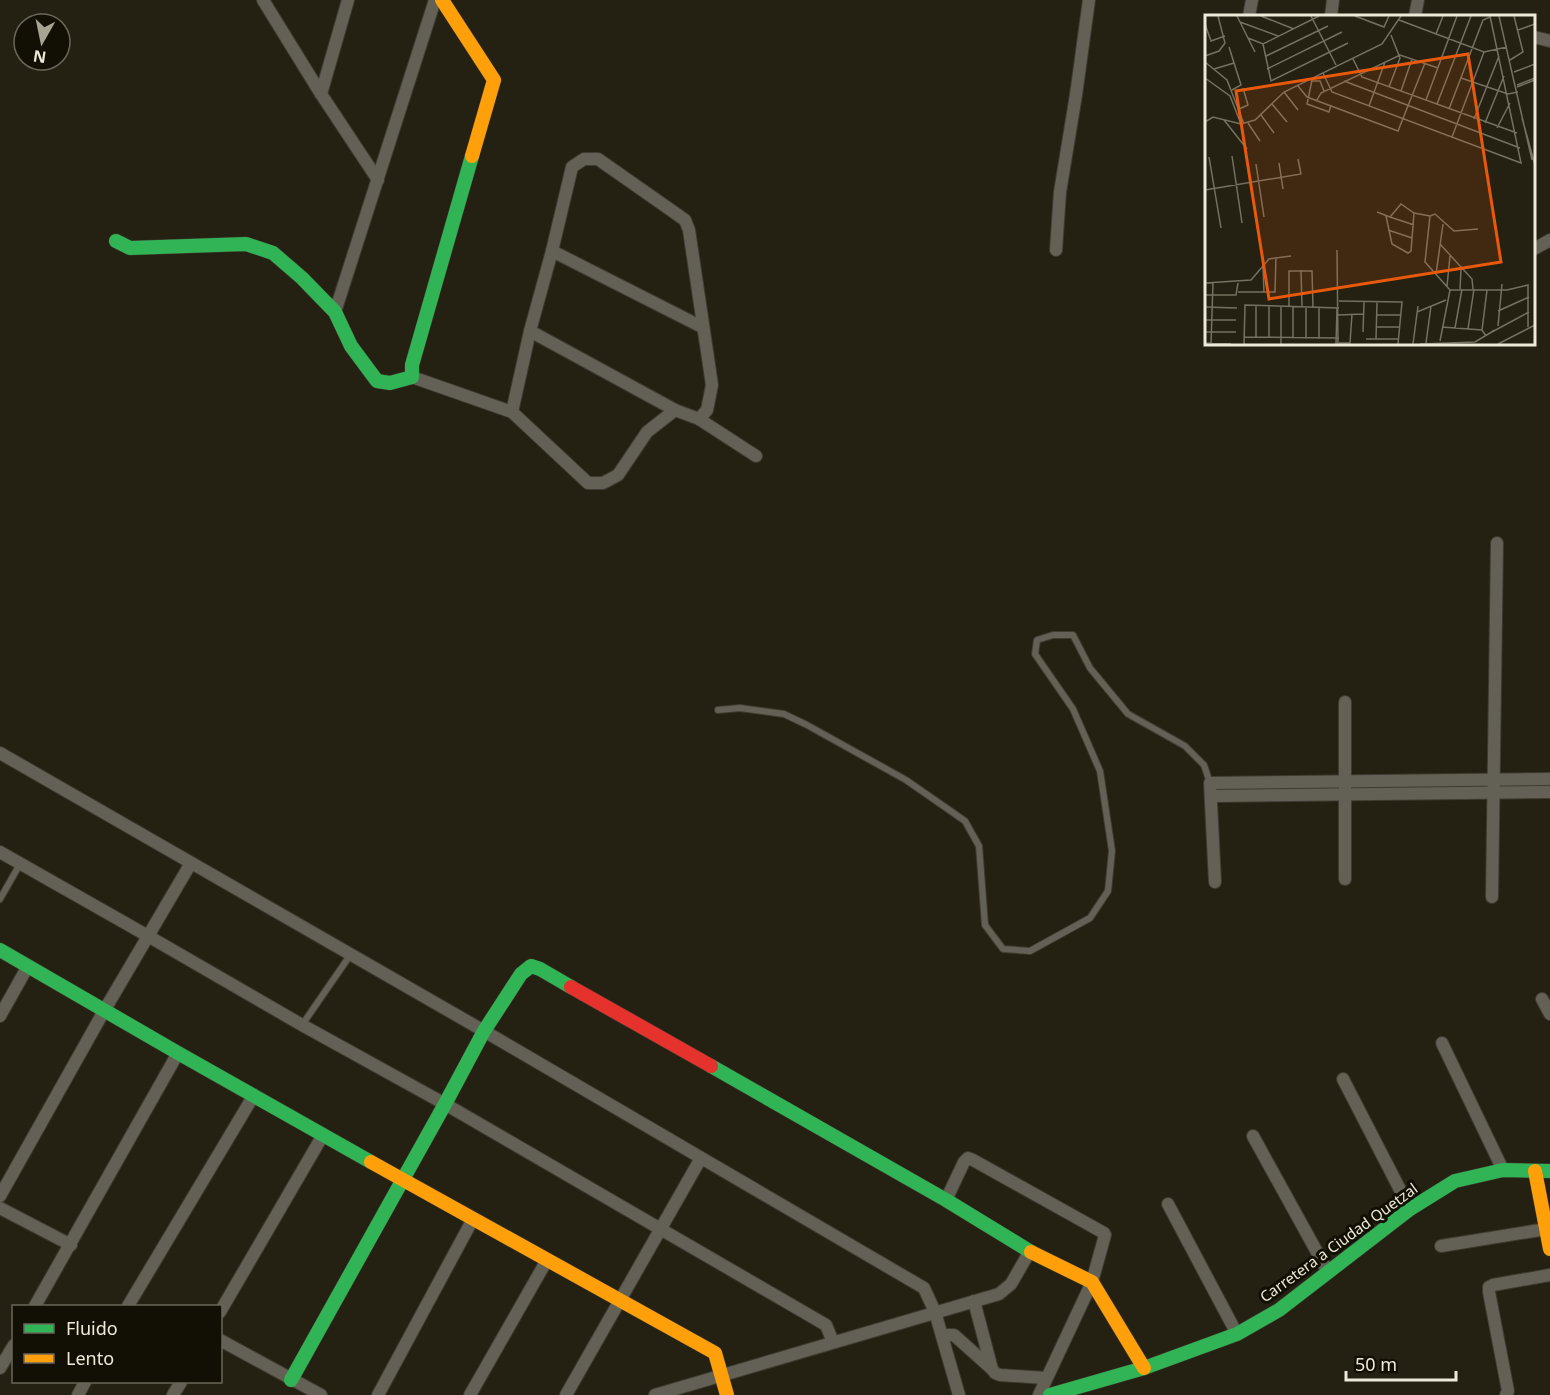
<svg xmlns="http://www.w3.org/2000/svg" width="1550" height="1395" font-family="'Noto Sans',sans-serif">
<rect width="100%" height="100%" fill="#242112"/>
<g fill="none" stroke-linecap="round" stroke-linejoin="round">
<g stroke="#3f3b31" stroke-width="8">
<g id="lane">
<path d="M 718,710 L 740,708 L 784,714 L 807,725 L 906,780 L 965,821 L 979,846 L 985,925 L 1003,949 L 1030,951 L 1090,918 L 1108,891 L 1112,851 L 1100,771 L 1073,709 L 1035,654 L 1037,640 L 1053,635 L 1073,635 L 1090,668 L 1128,714 L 1185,746 L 1204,765 L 1210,783"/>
<path d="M 0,899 L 20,864"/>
<path d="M 302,1025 L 351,954"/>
</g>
</g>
<g stroke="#3f3b31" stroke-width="14">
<g id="street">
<path d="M 263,0 L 321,94 L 378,180"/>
<path d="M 1249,16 L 1252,0"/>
<path d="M 1331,16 L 1333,0"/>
<path d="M 1415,16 L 1418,0"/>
<path d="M 1534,37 L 1550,41"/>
<path d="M 321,94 L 348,0"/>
<path d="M 1534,249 L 1550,240"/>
<path d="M 1056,250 L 1060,192 L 1076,95 L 1089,0"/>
<path d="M 552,251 L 702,327"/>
<path d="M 335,312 L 435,0"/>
<path d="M 530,331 L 675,410"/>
<path d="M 412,377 L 512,412 L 588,483 L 603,483 L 618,475 L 647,432 L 675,410 L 699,419 L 756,456"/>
<path d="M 512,412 L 530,331 L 552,251 L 572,167 L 584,159 L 598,159 L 685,220 L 689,230 L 712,385 L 707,410 L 699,419"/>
<path d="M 0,753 L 484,1031 L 924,1288 L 935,1312 L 959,1395"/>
<path d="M 1212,796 L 1550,792"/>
<path d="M 0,852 L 148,936 L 302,1025 L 445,1104 L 826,1325 L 833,1342"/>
<path d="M 1345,879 L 1345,702"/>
<path d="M 1215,882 L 1210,783 L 1550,779"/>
<path d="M 1492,897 L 1497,543"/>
<path d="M 1542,999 L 1550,1014"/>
<path d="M 0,1016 L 28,966"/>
<path d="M 1442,1043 L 1503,1170"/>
<path d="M 1343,1079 L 1410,1209"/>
<path d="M 1253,1136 L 1328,1272"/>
<path d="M 0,1196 L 104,1011 L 191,863"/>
<path d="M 946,1200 L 964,1162 L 968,1158 L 973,1160 L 1104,1233 L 1105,1235 L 1092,1282 L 1039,1395"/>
<path d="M 1168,1204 L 1237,1334"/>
<path d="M 0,1208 L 71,1245"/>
<path d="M 1441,1246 L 1546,1229"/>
<path d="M 974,1301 L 992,1369 L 995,1373 L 1000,1375 L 1046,1378"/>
<path d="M 35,1306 L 178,1053"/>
<path d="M 128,1306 L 254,1095"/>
<path d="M 220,1312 L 323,1135"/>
<path d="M 942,1335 L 954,1335 L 992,1369"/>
<path d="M 220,1340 L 321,1395"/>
<path d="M 0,1368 L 14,1345"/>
<path d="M 78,1395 L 85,1382"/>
<path d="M 173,1395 L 181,1382"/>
<path d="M 378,1395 L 473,1219"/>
<path d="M 470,1395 L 547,1260"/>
<path d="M 566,1395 L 701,1158"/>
<path d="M 655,1395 L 999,1294 L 1011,1284 L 1030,1251"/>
<path d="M 1506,1395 L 1508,1391 L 1489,1292 L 1489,1287 L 1493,1285 L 1550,1275"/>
</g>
</g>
<g stroke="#3f3b31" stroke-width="15">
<g id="fast">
<path d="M 116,241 L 130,248 L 246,244 L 273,253 L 302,278 L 335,312 L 351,346 L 377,381 L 390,383 L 412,377 L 412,365 L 472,156"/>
<path d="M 0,950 L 178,1053 L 371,1162"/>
<path d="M 711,1066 L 946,1200 L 1031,1252"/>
<path d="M 291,1380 L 445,1104 L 484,1031 L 521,974 L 531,966 L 540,969 L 571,987"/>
<path d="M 1050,1395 L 1144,1368 L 1237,1334 L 1279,1310 L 1410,1209 L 1455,1181 L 1503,1170 L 1550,1171"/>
</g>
</g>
<g stroke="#3f3b31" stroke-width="15">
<g id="slow">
<path d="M 442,0 L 494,80 L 472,156"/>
<path d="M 371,1162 L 715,1353 L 727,1395"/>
<path d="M 1535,1171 L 1550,1249"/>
<path d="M 1031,1252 L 1092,1282 L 1144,1368"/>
</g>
</g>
<g stroke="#3f3b31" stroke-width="15">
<path id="jam" d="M 571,987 L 711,1066"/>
</g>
<use href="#lane" stroke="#636155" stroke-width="6"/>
<use href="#street" stroke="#636155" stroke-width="12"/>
<use href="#fast" stroke="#30b455" stroke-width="14"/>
<use href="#slow" stroke="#ff9f0a" stroke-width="14"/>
<use href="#jam" stroke="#e5322d" stroke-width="14"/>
</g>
<g text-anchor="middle" stroke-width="6" stroke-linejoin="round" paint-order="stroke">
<g font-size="15" fill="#eeeada" stroke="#121005">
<text transform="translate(1339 1243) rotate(-36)" y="5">Carretera a Ciudad Quetzal</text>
</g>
</g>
<g transform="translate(1205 15)">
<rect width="330" height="330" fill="#242112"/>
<path fill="none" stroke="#757162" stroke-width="1.5" d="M 32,1 L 50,37M 56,1 L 89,14M 106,1 L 131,50M 150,1 L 179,12 L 184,1M 294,1 L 327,145M 194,5 L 279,37 L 302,32M 35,7 L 73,21M 0,9 L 6,26 L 20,21M 313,15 L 330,9M 231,19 L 238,1M 43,23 L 58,29 L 114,1M 58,29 L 66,66 L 143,28M 24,32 L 36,70 L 27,75M 0,41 L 14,36 L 20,28 L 13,1M 61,41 L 123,11M 148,44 L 157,62 L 312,118M 305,45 L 318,37 L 309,1M 0,47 L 22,65 L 39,109M 9,54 L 29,48M 62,54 L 137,17M 309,57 L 330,49M 118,58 L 127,77 L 316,148 L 285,1M 0,63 L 25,81 L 36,109M 256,63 L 303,79 L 313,77M 107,65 L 102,89 L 124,97 L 126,90M 107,66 L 115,66 L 119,76M 139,66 L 315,133M 312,70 L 330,63M 93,71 L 102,82 L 193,116 L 220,48M 184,72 L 195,43 L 186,20M 312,72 L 330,65M 196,76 L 207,44M 79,77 L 93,95M 112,85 L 116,78 L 195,40 L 233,53M 221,85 L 252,1M 67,89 L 82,107M 232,89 L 266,1M 164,91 L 180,47M 34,94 L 43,90 L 38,73M 244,94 L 278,5 L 285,2M 56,100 L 69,118M 317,103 L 330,150M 269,104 L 294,41M 19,105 L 42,134M 0,107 L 8,102 L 36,109 L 50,105 L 79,77 L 177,29 L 196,1M 43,108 L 55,126M 280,108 L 299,61M 292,113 L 305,88M 247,122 L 279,37M 27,141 L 37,208M 4,142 L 16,213M 74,148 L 78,174M 51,149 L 59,202M 0,175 L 96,159 L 93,144M 172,197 L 185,202 L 196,189 L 209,198 L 225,201M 181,201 L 187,229 L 203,238 L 206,236 L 209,198M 185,202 L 209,210M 183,215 L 207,223M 235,229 L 267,264 L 268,274M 132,235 L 133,329M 58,250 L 59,278M 96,255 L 97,292M 231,259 L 238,209M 0,268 L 46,265 L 64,244 L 86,241M 242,271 L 245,241M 255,274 L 256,254M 245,275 L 220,247 L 225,201 L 230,199 L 249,216 L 273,214M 245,275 L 302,275 L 323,270 L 323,312M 33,277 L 70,277 L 71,242M 0,280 L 31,280 L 33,268M 134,286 L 197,287 L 193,329M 51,291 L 51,322M 64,291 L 64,323M 84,291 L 84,256 L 107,256 L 108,293M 0,292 L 32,293M 88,292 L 88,323M 114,293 L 114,324M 293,296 L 324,282M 212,297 L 241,285M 133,300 L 159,299M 172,300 L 196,300M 0,305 L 31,305M 293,311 L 297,269M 172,312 L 194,312M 237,312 L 277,315 L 281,321M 250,313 L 257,274M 263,314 L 269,274M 277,315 L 282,275M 289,315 L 285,318 L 324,297M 0,317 L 31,317M 158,317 L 159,287M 39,322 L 134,323M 101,324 L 101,293M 161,324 L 193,324M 171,324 L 172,287M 235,326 L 245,275M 0,328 L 26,329M 134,328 L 145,328 L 147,299M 221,328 L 226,291M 6,329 L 8,268M 39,329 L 40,290 L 134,293M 76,329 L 76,292M 131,329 L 132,293M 208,329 L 213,291M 215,329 L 270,327 L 285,318M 293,329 L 330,310"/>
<path fill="#e8590c" fill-opacity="0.15" stroke="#e8590c" stroke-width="3" d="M 263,39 L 296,247 L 64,284 L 31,76 Z"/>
<rect width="330" height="330" fill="none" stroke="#eeeada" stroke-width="3"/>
</g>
<rect x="12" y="1305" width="210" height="78" fill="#121005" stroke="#6a675a" stroke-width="1.5"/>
<rect x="24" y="1324" width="30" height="9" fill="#30b455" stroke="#6a675a" stroke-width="1.5"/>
<text x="66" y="1335" font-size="18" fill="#eeeada">Fluido</text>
<rect x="24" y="1354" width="30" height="9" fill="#ff9f0a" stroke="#6a675a" stroke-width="1.5"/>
<text x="66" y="1365" font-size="18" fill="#eeeada">Lento</text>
<g transform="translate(42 42) rotate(189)"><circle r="28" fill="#121005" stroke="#6a675a" stroke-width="1.5"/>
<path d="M0-4.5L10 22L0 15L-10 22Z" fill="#a7a494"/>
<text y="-9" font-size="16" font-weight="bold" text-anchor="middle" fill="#eeeada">N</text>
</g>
<path d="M1346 1371v9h110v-9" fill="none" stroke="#eeeada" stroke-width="3"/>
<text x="1355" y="1371" font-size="18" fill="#eeeada" stroke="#121005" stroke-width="4.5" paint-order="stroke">50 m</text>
</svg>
